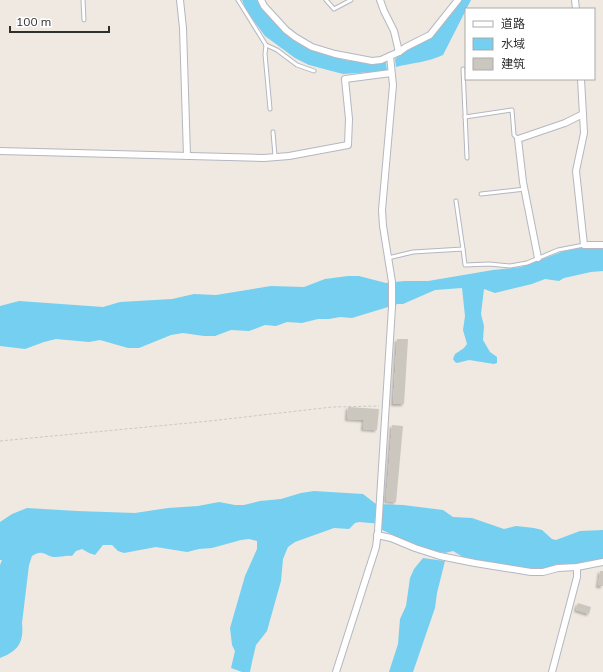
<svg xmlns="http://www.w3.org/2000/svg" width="603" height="672" font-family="Mulish,'Noto Sans SC',sans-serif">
<defs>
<filter id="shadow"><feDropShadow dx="-2" dy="2" stdDeviation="1" flood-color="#0004"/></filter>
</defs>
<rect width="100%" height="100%" fill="#efe9e1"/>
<g fill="#75cff0">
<path d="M 242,0 L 258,0 L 279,25 L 332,56 L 345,60 L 372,63 L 386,62 L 387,71 L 343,74 L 309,65 L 295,58 L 265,36 L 247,12 Z"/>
<path d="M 461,0 L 471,0 L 443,55 C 429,62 411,63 396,67 L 395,59 L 403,53 L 434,34 Z"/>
<path d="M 585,247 L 603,248 L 603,271 L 591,272 L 564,278 L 559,281 L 545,279 L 532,284 L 495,293 L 484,289 L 481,314 L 484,326 L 483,340 L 490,352 L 497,357 L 497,363 L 494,364 L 469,360 L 457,363 L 455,362 L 453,359 L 455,354 L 464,348 L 467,344 L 463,330 L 465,316 L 462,288 L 435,290 L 403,304 L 398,304 L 352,318 L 340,317 L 329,319 L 318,319 L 302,323 L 287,322 L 276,326 L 265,325 L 249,331 L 231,330 L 215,336 L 204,336 L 183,333 L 171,335 L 139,348 L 128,348 L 100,340 L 89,342 L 56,339 L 44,342 L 25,349 L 0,346 L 0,306 L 19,301 L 103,307 L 120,302 L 172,299 L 194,294 L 216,295 L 271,286 L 304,287 L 325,279 L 348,276 L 359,276 L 386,283 L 404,281 L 428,281 L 493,270 L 521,267 L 564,251 Z"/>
<path d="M 314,491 L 363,494 L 376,504 L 403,505 L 443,510 L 453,517 L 472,518 L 504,529 L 516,526 L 534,528 L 542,530 L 552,539 L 556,540 L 580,531 L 603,530 L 603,559 L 575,564 L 558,564 L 538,571 L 468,560 L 453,551 L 445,553 L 424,549 L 382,530 L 382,524 L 359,522 L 355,523 L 349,529 L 334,528 L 295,542 L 288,547 L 283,559 L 281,581 L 267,631 L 256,645 L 252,662 L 250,672 L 242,672 L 231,668 L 235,651 L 232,645 L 230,628 L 245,576 L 257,549 L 257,541 L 249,539 L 241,540 L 212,548 L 199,549 L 187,552 L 156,547 L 124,553 L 118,551 L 112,545 L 103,545 L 95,555 L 89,553 L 82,549 L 76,551 L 72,556 C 66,555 61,557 56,557 C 45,557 44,548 32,556 L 29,565 L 22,623 C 24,643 18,651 0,658 L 0,565 L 2,560 L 0,560 L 0,522 L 12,514 L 27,508 L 77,511 L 135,513 L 168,508 L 198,506 L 219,502 L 235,505 L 244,505 L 260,501 L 281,499 L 301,493 Z"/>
<path d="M 423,558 L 445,561 L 437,593 L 435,608 L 413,672 L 389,672 L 398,644 L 400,619 L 406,606 L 410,578 L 414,569 Z"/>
</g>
<g fill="#cbc7bf" filter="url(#shadow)">
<path d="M 397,339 L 408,339 L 404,404 L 393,404 Z"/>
<path d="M 348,407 L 379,409 L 377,430 L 363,429 L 364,420 L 347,419 Z"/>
<path d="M 392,425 L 403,426 L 396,502 L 386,501 Z"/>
<path d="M 600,571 L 603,571 L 603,586 L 598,586 Z"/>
<path d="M 578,603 L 591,607 L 589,614 L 576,610 Z"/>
</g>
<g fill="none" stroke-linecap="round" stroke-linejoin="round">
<g stroke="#b4b7c1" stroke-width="5">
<g id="lane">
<path d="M 83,0 L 84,20"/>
<path d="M 238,0 L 266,45 L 277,50 L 297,65 L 314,71"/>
<path d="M 326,0 L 334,9 L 351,0"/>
<path d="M 266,45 L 265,54 L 270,109"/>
<path d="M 463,69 L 467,158"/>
<path d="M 465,117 L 512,110 L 514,135 L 518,139"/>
<path d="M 273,132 L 275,156"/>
<path d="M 481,194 L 525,189"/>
<path d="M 456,201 L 463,249"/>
<path d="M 388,258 L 413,252 L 463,249 L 465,265 L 489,264 L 510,266 L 527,263 L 558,250 L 584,245"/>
</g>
</g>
<g stroke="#b4b7c1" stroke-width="8">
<g id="street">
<path d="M 180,0 L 183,28 L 187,156"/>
<path d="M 261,0 L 264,6 L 286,30 L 295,37 L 312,47 L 335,54 L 372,61 L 381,60 L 399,52 L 406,47 L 430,35 L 458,0"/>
<path d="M 380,0 L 384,11 L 394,31 L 399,52"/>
<path d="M 575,0 L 576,9"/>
<path d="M 581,79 L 584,133 L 576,171 L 584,245 L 603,245"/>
<path d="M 0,151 L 264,158 L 289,156 L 348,145 L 349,119 L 345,79 L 391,73"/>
<path d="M 538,258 L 523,182 L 518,139 L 565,123 L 583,114"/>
<path d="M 377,535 L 391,538 L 415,548 L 440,556 L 475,563 L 531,572 L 543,572 L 558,568 L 577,567 L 603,562"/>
<path d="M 336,672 L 376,547 L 378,531 L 392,307 L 392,282 L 383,226 L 382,210 L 393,85 L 390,56"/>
<path d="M 552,672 L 577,577 L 577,567"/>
</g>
</g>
<path stroke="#c9c9c9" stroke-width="1" stroke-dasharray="3 2" stroke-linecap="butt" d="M 0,441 L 210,421 L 332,407 L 379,406"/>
<use href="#lane" stroke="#fff" stroke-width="3"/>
<use href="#street" stroke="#fff" stroke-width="6"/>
</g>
<rect x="465" y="8" width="130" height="72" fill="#ffffff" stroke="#ababab"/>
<rect x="473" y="21" width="20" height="6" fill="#ffffff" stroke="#ababab"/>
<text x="501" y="28" font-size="12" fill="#2e2e2e">道路</text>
<rect x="473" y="38" width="20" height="12" fill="#75cff0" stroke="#ababab"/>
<text x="501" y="48" font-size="12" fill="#2e2e2e">水域</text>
<rect x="473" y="58" width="20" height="12" fill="#cbc7bf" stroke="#ababab"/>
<text x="501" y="68" font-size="12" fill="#2e2e2e">建筑</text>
<path d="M10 26v6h99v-6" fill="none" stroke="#2e2e2e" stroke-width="2"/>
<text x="16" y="26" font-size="12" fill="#2e2e2e" stroke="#ffffff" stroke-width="3" paint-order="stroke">100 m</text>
</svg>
